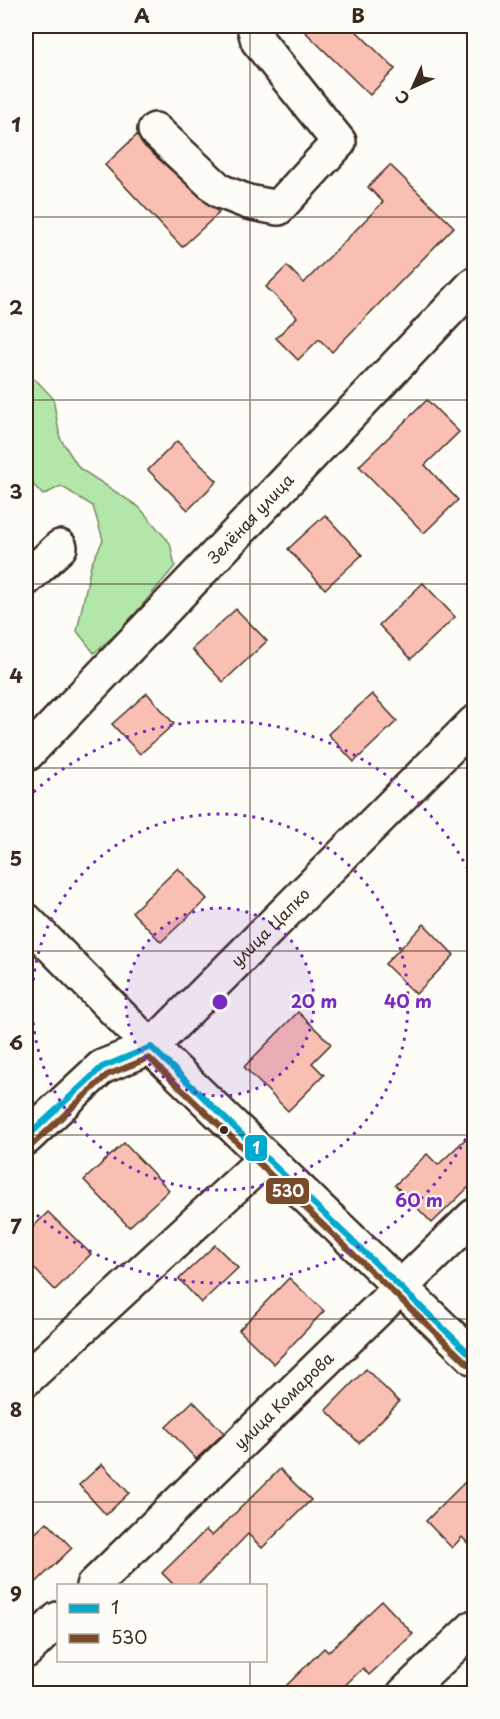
<svg xmlns="http://www.w3.org/2000/svg" width="500" height="1719" font-family="'Playpen Sans',sans-serif">
<rect width="100%" height="100%" fill="#fdfcf7"/>
<filter id="ink" filterUnits="userSpaceOnUse"><feTurbulence type="fractalNoise" baseFrequency=".0167" numOctaves="2"/><feDisplacementMap in="SourceGraphic" scale="12" xChannelSelector="R" yChannelSelector="G"/><feConvolveMatrix kernelMatrix="1 2 1 2 8 2 1 2 1" color-interpolation-filters="sRGB"/></filter>
<g filter="url(#ink)">
<path fill="#b3e7a9" stroke="#778864" stroke-width="1.5" d="M 26,374 L 38,382 L 53,398 L 60,438 L 79,468 L 139,507 L 170,543 L 175,566 L 124,627 L 94,653 L 77,631 L 91,565 L 103,540 L 93,506 L 61,486 L 43,495 L 26,477 Z"/>
<g fill="#fabfb3" stroke="#3b2a1e" stroke-width="1.5">
<path d="M 299,26 L 351,26 L 395,69 L 370,95 Z"/>
<path d="M 137,135 L 142,144 L 219,213 L 182,247 L 105,165 Z"/>
<path d="M 390,165 L 454,227 L 332,352 L 319,339 L 298,360 L 276,338 L 297,317 L 266,287 L 287,266 L 304,283 L 383,202 L 368,187 Z"/>
<path d="M 427,400 L 459,432 L 425,465 L 458,500 L 424,533 L 359,466 Z"/>
<path d="M 177,441 L 217,481 L 188,510 L 148,470 Z"/>
<path d="M 325,515 L 362,555 L 325,589 L 288,549 Z"/>
<path d="M 423,583 L 455,617 L 411,659 L 379,625 Z"/>
<path d="M 236,609 L 267,641 L 223,682 L 192,649 Z"/>
<path d="M 147,693 L 174,724 L 140,754 L 112,724 Z"/>
<path d="M 372,694 L 397,721 L 354,762 L 328,734 Z"/>
<path d="M 178,868 L 207,899 L 161,942 L 132,912 Z"/>
<path d="M 424,924 L 454,955 L 416,994 L 385,964 Z"/>
<path d="M 298,1012 L 331,1044 L 312,1063 L 324,1075 L 288,1111 L 244,1067 Z"/>
<path d="M 474,1131 L 474,1182 L 432,1223 L 395,1185 L 427,1154 L 438,1165 Z"/>
<path d="M 124,1143 L 169,1190 L 129,1227 L 84,1180 Z"/>
<path d="M 48,1212 L 91,1254 L 55,1290 L 26,1260 L 26,1234 Z"/>
<path d="M 215,1245 L 238,1268 L 201,1303 L 179,1279 Z"/>
<path d="M 289,1278 L 324,1311 L 274,1364 L 239,1330 Z"/>
<path d="M 366,1369 L 399,1402 L 359,1443 L 326,1410 Z"/>
<path d="M 193,1401 L 224,1433 L 196,1459 L 166,1427 Z"/>
<path d="M 102,1464 L 129,1493 L 106,1515 L 79,1485 Z"/>
<path d="M 280,1469 L 311,1500 L 262,1548 L 248,1534 L 197,1586 L 175,1586 L 162,1573 L 206,1530 L 212,1536 Z"/>
<path d="M 474,1473 L 474,1550 L 462,1537 L 452,1548 L 426,1521 Z"/>
<path d="M 47,1522 L 72,1548 L 26,1592 L 26,1542 Z"/>
<path d="M 382,1601 L 413,1634 L 369,1675 L 363,1668 L 336,1694 L 278,1694 L 324,1648 L 328,1652 Z"/>
</g>
<g fill="none" stroke-linecap="round" stroke-linejoin="round">
<g stroke="#3b2a1e" stroke-width="38">
<g id="minor">
<path d="M 155,130 L 220,191 L 248,202 L 278,208 L 339,142 L 258,41 L 254,26"/>
<path d="M 26,579 L 60,547"/>
<path id="s1" d="M 26,755 L 474,284"/>
<path d="M 26,920 L 151,1047 L 474,1358"/>
<path id="s2" d="M 26,1138 L 102,1067 L 151,1047 L 474,723"/>
<path d="M 26,1379 L 266,1158"/>
<path id="s3" d="M 93,1586 L 474,1216"/>
<path d="M 26,1651 L 58,1619"/>
<path d="M 404,1694 L 474,1627"/>
</g>
</g>
<use href="#minor" stroke="#fdfcf7" stroke-width="33"/>
<g stroke="#fdfcf7" stroke-width="10">
<path id="bus-1" d="M 26,1138 L 102,1067 L 151,1047 L 474,1358"/>
</g>
<g stroke="#fdfcf7" stroke-width="10">
<path id="bus-2" d="M 32,1145 L 107,1075 L 149,1058 L 468,1364"/>
</g>
<use href="#bus-1" stroke="#00a9ce" stroke-width="6"/>
<use href="#bus-2" stroke="#7a4b2a" stroke-width="6"/>
</g>
</g>
<path fill="none" stroke="#3b2a1e" stroke-width="1.5" stroke-opacity="0.55" d="M 250,26 L 250,1586M 26,217 L 474,217M 26,400 L 474,400M 26,584 L 474,584M 26,768 L 474,768M 26,951 L 474,951M 26,1135 L 474,1135M 26,1319 L 474,1319M 26,1502 L 474,1502M 250,1660 L 250,1694"/>
<circle cx="220" cy="1002" r="94" fill="#7b2cbf" fill-opacity=".12"/>
<g fill="none" stroke="#7b2cbf" stroke-width="3" stroke-dasharray="3 6">
<circle cx="220" cy="1002" r="94"/>
<circle cx="220" cy="1002" r="188"/>
<path d="M474 1123A281 281 0 0 1 27 1206M27 798A281 281 0 0 1 474 881"/>
</g>
<circle fill="#3b2a1e" stroke="#fdfcf7" stroke-width="2" cx="224" cy="1130" r="5"/>
<g text-anchor="middle" stroke-width="4.5" stroke-linejoin="round" paint-order="stroke">
<g font-size="16" fill="#3b2a1e" stroke="#fdfcf7">
<text dy="6" stroke="none"><textPath href="#s1" startOffset="326">Зелёная улица</textPath></text>
<text dy="6" stroke="none"><textPath href="#s2" startOffset="326">улица Цапко</textPath></text>
<text dy="6" stroke="none"><textPath href="#s3" startOffset="266">улица Комарова</textPath></text>
</g>
</g>
<circle cx="220" cy="1002" r="9" fill="#7b2cbf" stroke="#fdfcf7" stroke-width="3"/>
<g font-size="18" text-anchor="middle" font-weight="bold" fill="#7b2cbf" stroke="#fdfcf7" stroke-width="4.5" stroke-linejoin="round" paint-order="stroke">
<text x="314" y="1008">20 m</text>
<text x="408" y="1008">40 m</text>
<text x="419" y="1207">60 m</text>
</g>
<g stroke="#fdfcf7" stroke-width="2">
<rect x="244" y="1134" width="24" height="28" rx="6" fill="#00a9ce"/>
<rect x="265" y="1177" width="45" height="28" rx="6" fill="#7a4b2a"/>
</g>
<g font-size="16" text-anchor="middle" font-weight="bold" fill="#fff">
<text x="256" y="1154">1</text>
<text x="288" y="1197">530</text>
</g>
<rect width="500" height="1719" fill="none" stroke="#fdfcf7" stroke-width="66"/>
<rect x="57" y="1584" width="210" height="78" fill="#fdfcf7" stroke="#afa8a0" stroke-width="1.5"/>
<rect x="69" y="1604" width="30" height="9" fill="#00a9ce" stroke="#afa8a0" stroke-width="1.5"/>
<text x="111" y="1614" font-size="18" fill="#3b2a1e">1</text>
<rect x="69" y="1634" width="30" height="9" fill="#7a4b2a" stroke="#afa8a0" stroke-width="1.5"/>
<text x="111" y="1644" font-size="18" fill="#3b2a1e">530</text>
<g transform="translate(413 87) rotate(225)" stroke="#fdfcf7" stroke-width="4.5" paint-order="stroke">
<path d="M0-4.5L10 22L0 15L-10 22Z" fill="#3b2a1e"/>
<text y="-9" font-size="16" font-weight="bold" text-anchor="middle" fill="#3b2a1e">С</text>
</g>
<rect x="33" y="33" width="434" height="1653" fill="none" stroke="#3b2a1e" stroke-width="2"/>
<g font-size="20" text-anchor="middle" font-weight="bold" fill="#3b2a1e">
<text x="142" y="23">A</text>
<text x="358" y="23">B</text>
<text x="16" y="132">1</text>
<text x="16" y="315">2</text>
<text x="16" y="499">3</text>
<text x="16" y="683">4</text>
<text x="16" y="866">5</text>
<text x="16" y="1050">6</text>
<text x="16" y="1234">7</text>
<text x="16" y="1417">8</text>
<text x="16" y="1601">9</text>
</g>
</svg>
